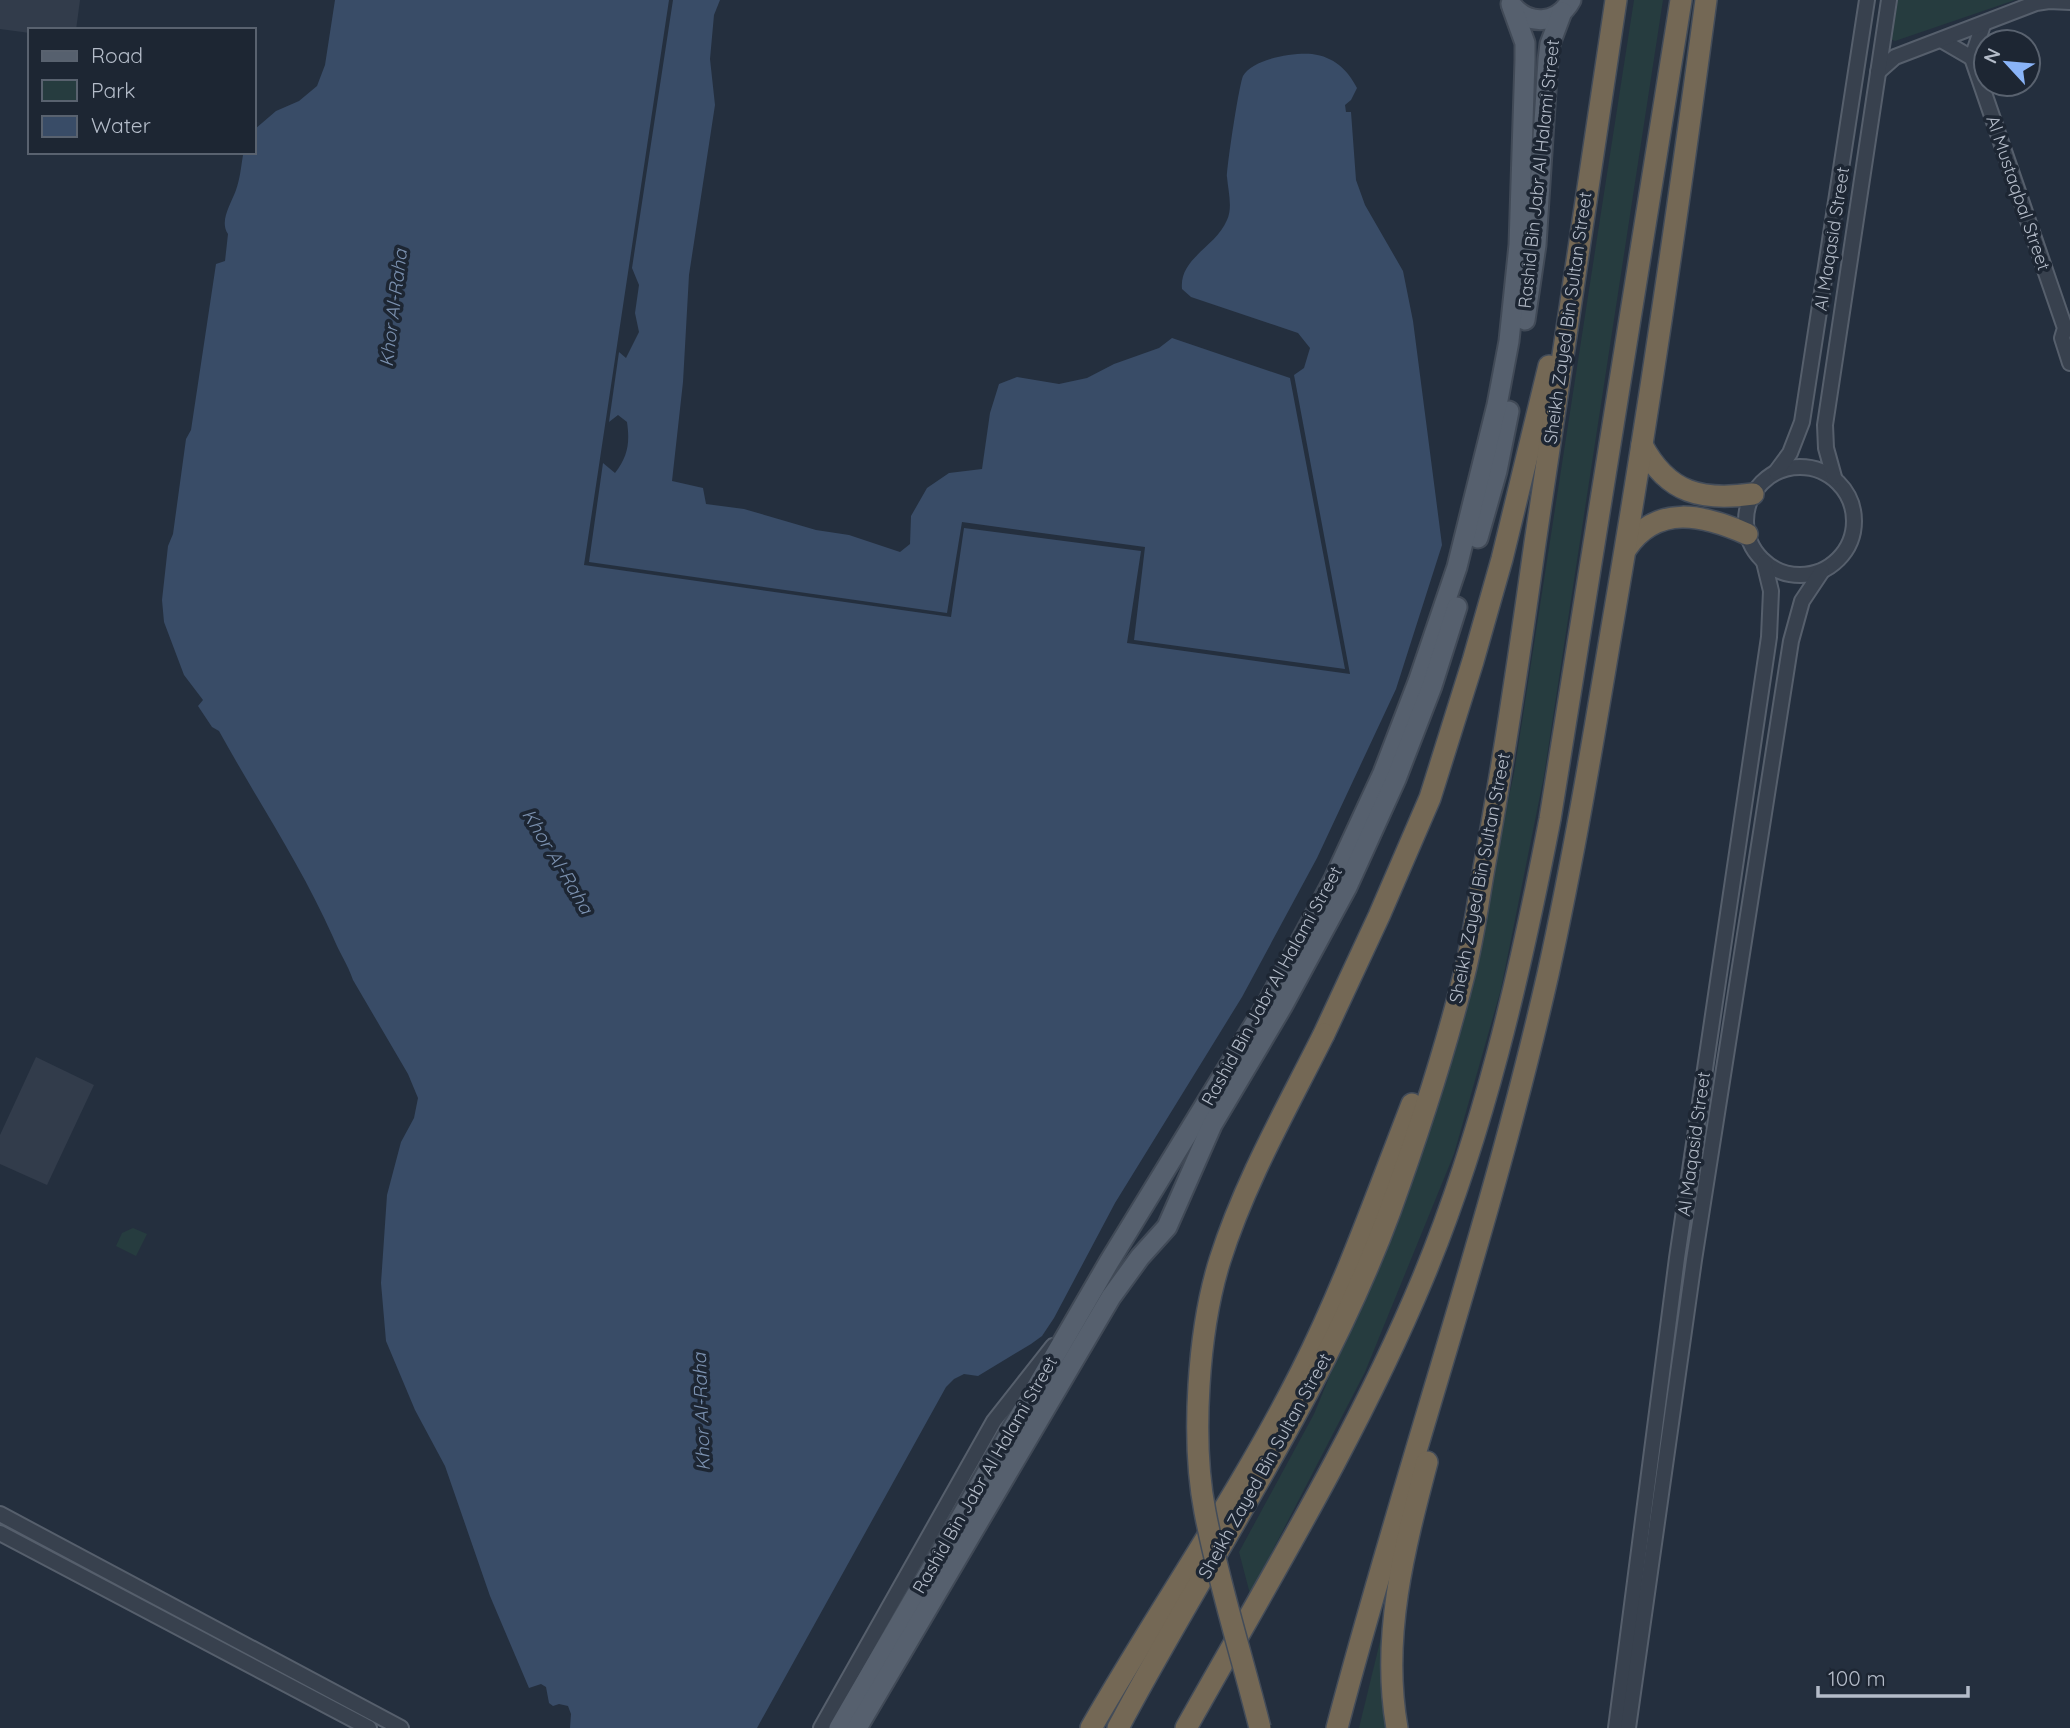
<svg xmlns="http://www.w3.org/2000/svg" width="2070" height="1728" font-family="Quicksand,sans-serif">
<rect width="100%" height="100%" fill="#242f3e"/>
<g fill="#323c4b">
<path d="M 0,0 L 80,0 L 76,30 L 30,30 L 30,33 L 0,29 Z"/>
<path d="M 36,1057 L 94,1085 L 47,1185 L 0,1164 L 0,1135 Z"/>
</g>
<g fill="#263c3f">
<path d="M 1634,0 L 1663,0 L 1544,776 L 1501,989 L 1454,1154 L 1365,1372 L 1250,1594 L 1239,1552 L 1314,1414 L 1423,1149 L 1467,990 L 1514,773 Z"/>
<path d="M 1889,0 L 2015,0 L 1895,41 L 1886,37 Z"/>
<path d="M 133,1228 L 147,1234 L 136,1256 L 116,1246 L 122,1233 Z"/>
<path d="M 1384,1625 L 1390,1728 L 1359,1728 Z"/>
</g>
<g fill="#394c67">
<path d="M 335,0 L 669,0 L 584,565 L 951,617 L 964,528 L 1141,551 L 1127,643 L 1350,674 L 1294,375 L 1304,368 L 1310,348 L 1298,333 L 1191,297 L 1182,289 C 1179,258 1216,247 1227,220 C 1233,208 1228,190 1227,177 C 1227,165 1239,85 1243,76 C 1252,59 1294,52 1312,54 C 1334,57 1347,69 1357,88 L 1351,100 L 1345,105 L 1346,112 L 1351,112 L 1356,180 L 1365,205 L 1403,271 L 1413,321 L 1442,545 L 1396,689 L 1317,858 L 1242,997 L 1115,1203 L 1054,1318 L 1042,1336 L 1031,1344 L 978,1376 L 964,1374 L 954,1379 L 946,1387 L 757,1728 L 570,1728 L 571,1714 L 568,1706 L 559,1704 L 553,1706 L 549,1703 L 546,1687 L 541,1684 L 529,1688 L 490,1596 L 445,1466 L 415,1410 L 386,1341 L 381,1283 L 387,1195 L 401,1142 L 414,1118 L 418,1098 L 408,1074 L 353,980 C 348,965 339,952 333,937 C 301,865 257,800 219,731 L 212,727 L 198,706 L 203,700 L 184,675 L 164,622 L 162,600 L 168,546 L 173,534 L 186,439 L 191,430 L 216,264 L 225,261 L 228,234 C 219,221 231,204 236,190 C 240,179 241,167 243,155 L 244,152 L 254,152 L 255,129 L 276,111 L 299,101 L 317,86 L 325,65 Z"/>
<path d="M 673,0 L 720,0 L 714,15 L 710,59 L 715,105 L 689,275 L 683,382 L 672,481 L 703,488 L 706,504 L 744,509 L 816,530 L 849,535 L 900,552 L 910,544 L 911,516 L 927,488 L 949,473 L 982,469 L 990,413 L 999,384 L 1017,377 L 1059,384 L 1087,378 L 1114,364 L 1159,348 L 1172,338 L 1290,378 L 1345,669 L 1134,640 L 1145,547 L 962,522 L 947,613 L 589,562 L 603,463 L 615,473 C 628,456 630,443 627,422 L 618,415 L 609,422 L 619,352 L 626,358 L 639,332 L 635,313 L 639,285 L 632,268 Z"/>
</g>
<g fill="none" stroke-linecap="round" stroke-linejoin="round">
<g stroke="#565f6c" stroke-width="18">
<g id="minor">
<path d="M 1983,25 L 1972,58 L 2065,328 L 2062,338 L 2070,363"/>
<path d="M 1941,40 L 1972,58"/>
<path d="M 1878,72 L 1895,57 L 2036,3 L 2049,1 L 2070,2"/>
<circle cx="1800" cy="521" r="54"/>
<path d="M 1776,472 L 1790,453 L 1802,422 L 1867,0"/>
<path d="M 1834,477 L 1826,448 L 1825,425 L 1889,0"/>
<path d="M 0,1514 L 401,1728"/>
<path d="M 0,1533 L 369,1728"/>
<path d="M 821,1728 L 994,1421 L 1053,1346"/>
<path d="M 1616,1728 L 1677,1258 L 1769,637 L 1771,591 L 1764,562"/>
<path d="M 1628,1728 L 1694,1260 L 1791,641 L 1802,601 L 1822,571"/>
</g>
</g>
<g stroke="#414a57" stroke-width="23">
<g id="major">
<path d="M 1511,4 C 1527,26 1558,25 1571,0"/>
<path d="M 1525,320 L 1536,245 L 1548,60 L 1550,44 L 1562,12"/>
<path d="M 1478,538 L 1497,471 L 1509,411"/>
<path d="M 839,1728 L 1109,1262 L 1268,1002 L 1333,881 L 1383,773 L 1418,682 L 1457,567 L 1497,405 L 1509,341 L 1519,245 L 1525,60 L 1525,43 L 1512,7"/>
<path d="M 857,1728 L 1111,1297 L 1140,1257 L 1167,1227 L 1212,1125 L 1282,1007 L 1347,887 L 1396,779 L 1432,686 L 1457,607"/>
</g>
</g>
<g stroke="#434c59" stroke-width="24">
<g id="highway">
<path d="M 1642,445 C 1668,494 1702,501 1753,494"/>
<path d="M 1626,549 C 1657,503 1704,515 1747,534"/>
<path d="M 1324,1034 L 1379,916 L 1430,798 L 1473,661 L 1502,559 L 1549,366"/>
<path d="M 1091,1728 C 1159,1609 1239,1495 1301,1372 C 1345,1285 1377,1194 1412,1104"/>
<path d="M 1118,1728 C 1209,1556 1322,1395 1390,1211 C 1418,1134 1444,1055 1464,975 C 1473,940 1478,903 1484,868 C 1504,760 1520,651 1535,543 C 1561,362 1588,181 1616,0"/>
<path d="M 1186,1728 C 1269,1580 1358,1434 1423,1278 C 1484,1131 1520,974 1550,819 L 1681,0"/>
<path d="M 1337,1728 C 1403,1476 1490,1229 1548,974 C 1573,861 1592,747 1611,633 C 1647,423 1678,212 1706,0"/>
<path d="M 1397,1728 C 1381,1637 1404,1549 1427,1462"/>
</g>
</g>
<use href="#minor" stroke="#38414e" stroke-width="14"/>
<use href="#major" stroke="#56606e" stroke-width="19"/>
<use href="#highway" stroke="#746855" stroke-width="21"/>
<g stroke="#434c59" stroke-width="24" stroke-linecap="butt">
<path id="highway-bridge" d="M 1260,1728 C 1242,1656 1219,1585 1205,1512 C 1191,1440 1198,1330 1220,1260 C 1245,1181 1287,1108 1324,1034"/>
</g>
<use href="#highway-bridge" stroke="#746855" stroke-width="21"/>
</g>
<g text-anchor="middle" stroke-width="7" stroke-linejoin="round" paint-order="stroke">
<g font-size="18" fill="#b4bcc9" stroke="#1d2633">
<text transform="translate(1539 174) rotate(-84)" y="6">Rashid Bin Jabr Al Halami Street</text>
<text transform="translate(2018 193) rotate(71)" y="6">Al Mustaqbal Street</text>
<text transform="translate(1832 239) rotate(-81)" y="6">Al Maqasid Street</text>
<text transform="translate(1568 318) rotate(-82)" y="6">Sheikh Zayed Bin Sultan Street</text>
<text transform="translate(1480 878) rotate(-79)" y="6">Sheikh Zayed Bin Sultan Street</text>
<text transform="translate(1272 986) rotate(-61)" y="6">Rashid Bin Jabr Al Halami Street</text>
<text transform="translate(1694 1144) rotate(-82)" y="6">Al Maqasid Street</text>
<text transform="translate(1265 1466) rotate(-61)" y="6">Sheikh Zayed Bin Sultan Street</text>
<text transform="translate(985 1475) rotate(-60)" y="6">Rashid Bin Jabr Al Halami Street</text>
</g>
<g font-size="19" font-style="italic" fill="#7c92b1" stroke="#1d2633">
<text transform="translate(393 308) rotate(-83)" y="7">Khor Al-Raha</text>
<text transform="translate(558 861) rotate(59)" y="7">Khor Al-Raha</text>
<text transform="translate(701 1412) rotate(-92)" y="7">Khor Al-Raha</text>
</g>
</g>
<rect x="28" y="28" width="228" height="126" fill="#1d2633" stroke="#59626f" stroke-width="2"/>
<rect x="42" y="51" width="35" height="10" fill="#56606e" stroke="#59626f" stroke-width="2"/>
<text x="91" y="63" font-size="21" fill="#b4bcc9">Road</text>
<rect x="42" y="80" width="35" height="21" fill="#263c3f" stroke="#59626f" stroke-width="2"/>
<text x="91" y="98" font-size="21" fill="#b4bcc9">Park</text>
<rect x="42" y="116" width="35" height="21" fill="#394c67" stroke="#59626f" stroke-width="2"/>
<text x="91" y="133" font-size="21" fill="#b4bcc9">Water</text>
<g transform="translate(2007 63) rotate(296)"><circle r="33" fill="#1d2633" stroke="#59626f" stroke-width="2"/>
<path d="M0-5L12 26L0 18L-12 26Z" fill="#8ab4f8"/>
<text y="-10" font-size="19" font-weight="bold" text-anchor="middle" fill="#b4bcc9">N</text>
</g>
<path d="M1818 1686v10h150v-10" fill="none" stroke="#b4bcc9" stroke-width="3.5"/>
<text x="1828" y="1686" font-size="21" fill="#b4bcc9" stroke="#1d2633" stroke-width="5" paint-order="stroke">100 m</text>
</svg>
